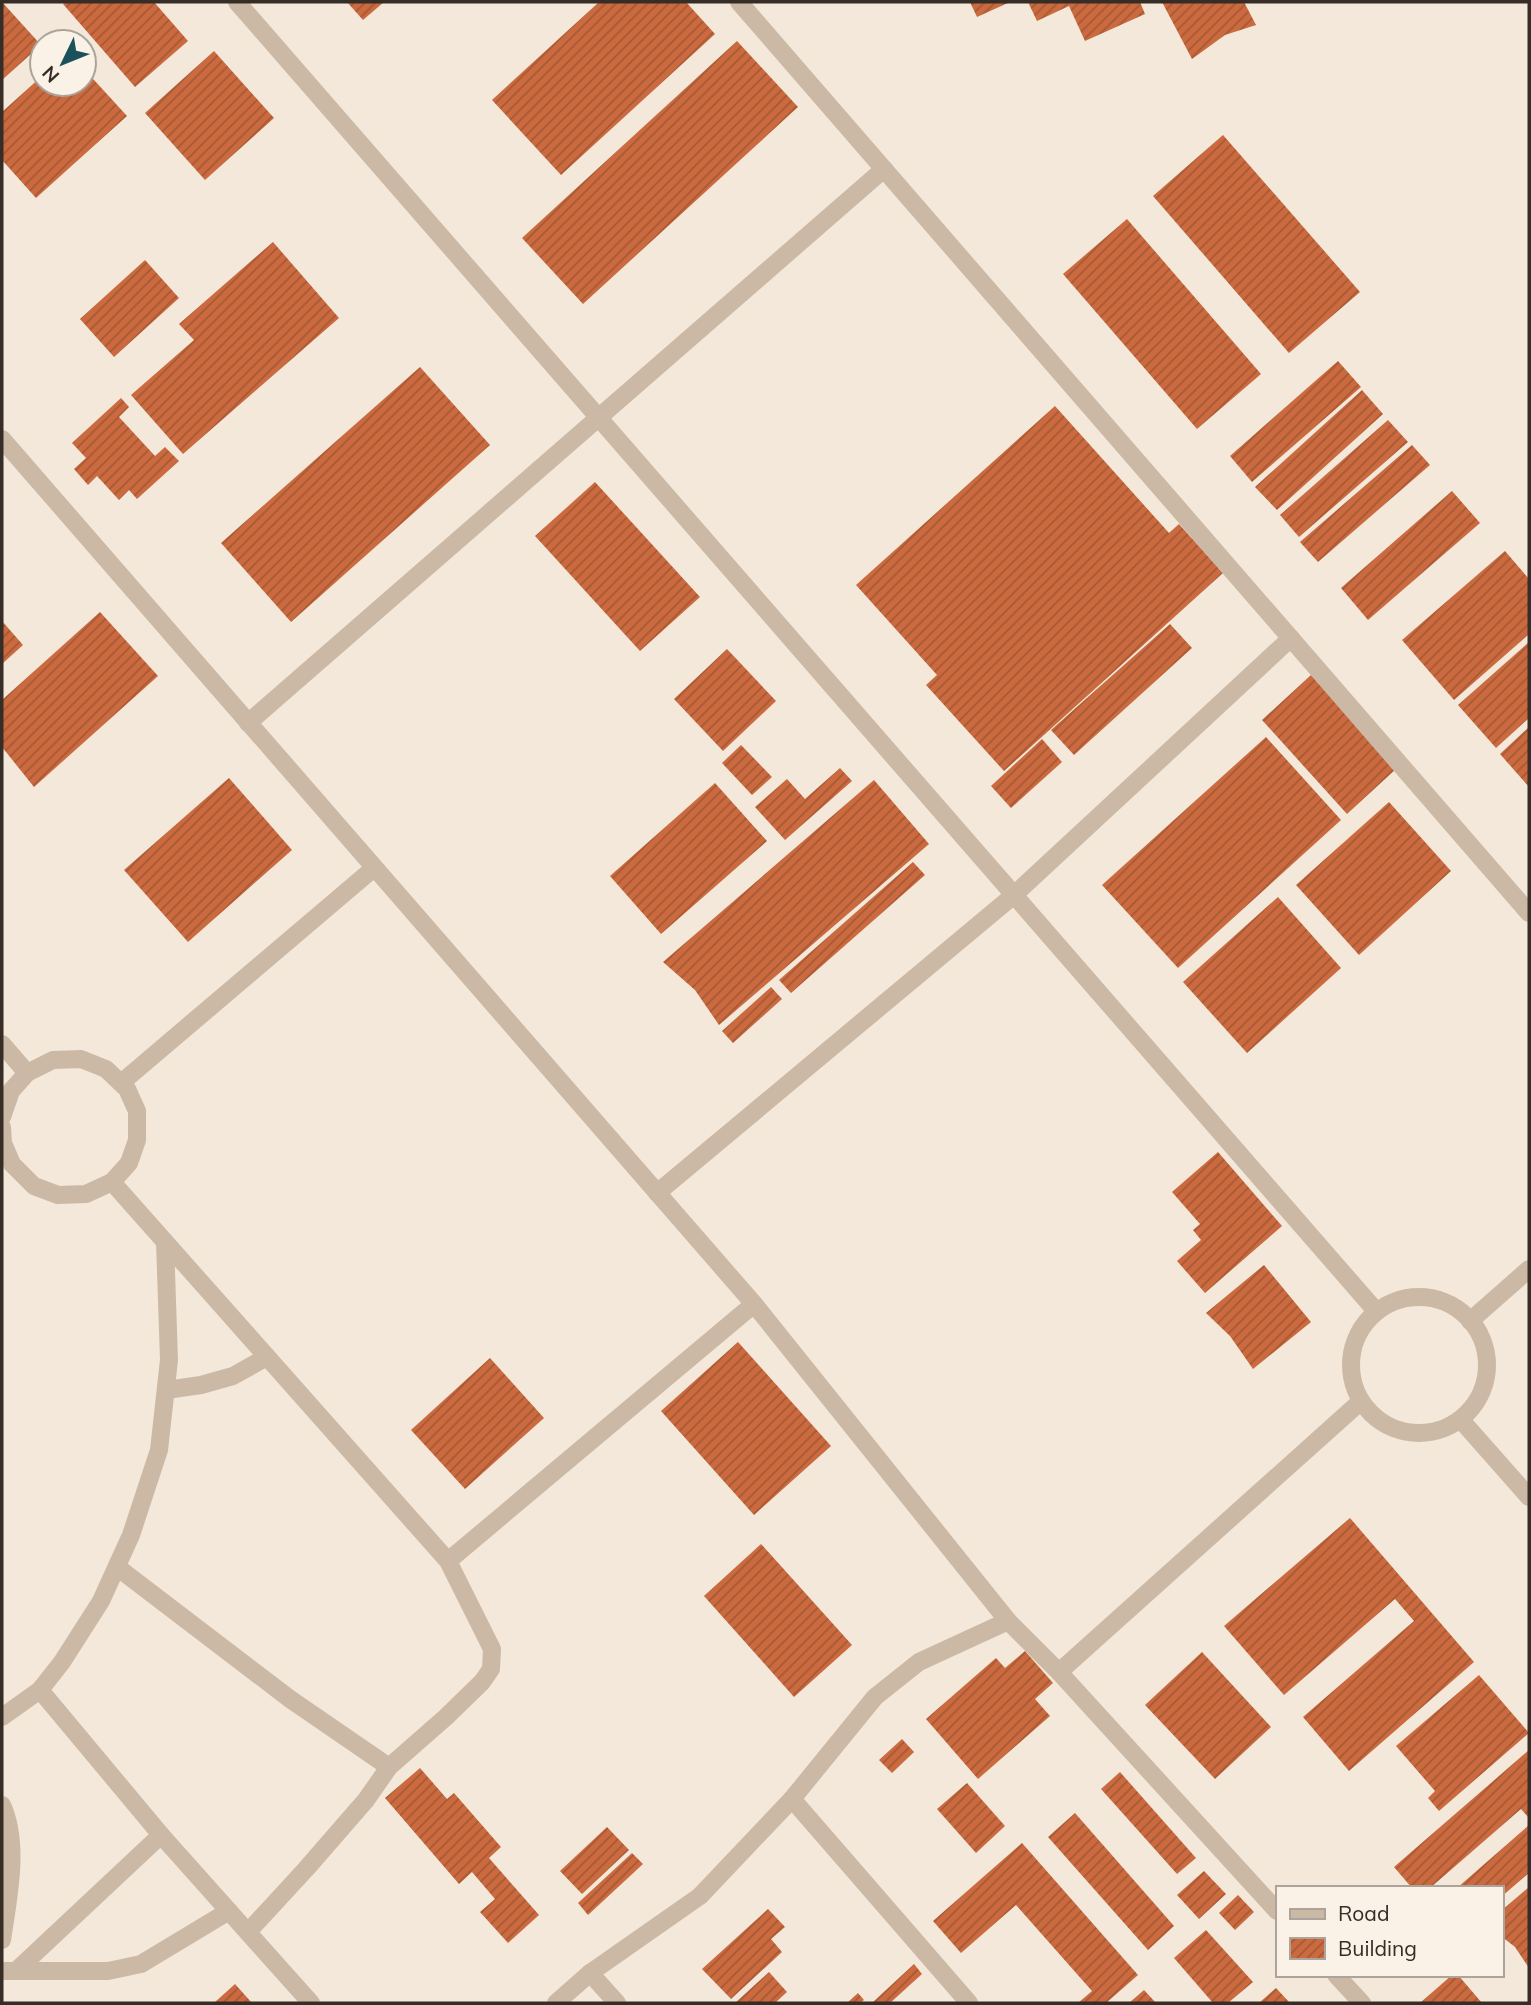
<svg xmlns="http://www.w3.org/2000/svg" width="1531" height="2005" font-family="Mulish,sans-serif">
<defs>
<pattern id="building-hatch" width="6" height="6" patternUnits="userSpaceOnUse" patternTransform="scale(1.75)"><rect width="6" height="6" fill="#cb6a3f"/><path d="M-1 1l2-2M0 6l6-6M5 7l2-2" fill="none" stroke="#a65835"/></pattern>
</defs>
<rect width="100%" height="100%" fill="#f3e8d9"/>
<g fill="url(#building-hatch)">
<path d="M 2,2 L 41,45 L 2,80 Z"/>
<path d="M 66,2 L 154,2 L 188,41 L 135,87 L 63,4 Z"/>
<path d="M 347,2 L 384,2 L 363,20 Z"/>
<path d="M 599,2 L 686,2 L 715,34 L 561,175 L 492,100 Z"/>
<path d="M 970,2 L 1010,2 L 977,17 Z"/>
<path d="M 1028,2 L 1140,2 L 1145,14 L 1085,41 L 1069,6 L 1037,21 Z"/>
<path d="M 1162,2 L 1244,2 L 1256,25 L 1225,35 L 1192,59 Z"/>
<path d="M 737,41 L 798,107 L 583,304 L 522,238 Z"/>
<path d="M 214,51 L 274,118 L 205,180 L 145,113 Z"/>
<path d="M 84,69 L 127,116 L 36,198 L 2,160 L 2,112 L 42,76 L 42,84 L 84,84 Z"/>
<path d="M 1223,135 L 1360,292 L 1289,353 L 1153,196 Z"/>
<path d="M 1127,219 L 1261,374 L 1197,429 L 1063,274 Z"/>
<path d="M 273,242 L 339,318 L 183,454 L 131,395 L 194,340 L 179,324 Z"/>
<path d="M 145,260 L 179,298 L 114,357 L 80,319 Z"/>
<path d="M 1338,361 L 1361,387 L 1252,482 L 1230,456 Z"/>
<path d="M 420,367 L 490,445 L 291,622 L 221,543 Z"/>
<path d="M 1362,390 L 1383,414 L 1277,510 L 1255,487 Z"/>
<path d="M 121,398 L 129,407 L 119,417 L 155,456 L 165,447 L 179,461 L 137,499 L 129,490 L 119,500 L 97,476 L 88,485 L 74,469 L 86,458 L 72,443 Z"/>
<path d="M 1055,406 L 1169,533 L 1179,524 L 1223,573 L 1004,771 L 926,685 L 937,675 L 856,585 Z"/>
<path d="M 1388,420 L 1408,442 L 1299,537 L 1280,515 Z"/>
<path d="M 1412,445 L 1430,465 L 1318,562 L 1300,542 Z"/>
<path d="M 595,482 L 700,597 L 640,651 L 535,536 Z"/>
<path d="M 1452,491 L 1480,523 L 1368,620 L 1341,588 Z"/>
<path d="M 1505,551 L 1529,579 L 1529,634 L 1454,700 L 1402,640 Z"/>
<path d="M 100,612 L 158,676 L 34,787 L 2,747 L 2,700 Z"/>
<path d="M 2,621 L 23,645 L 2,664 Z"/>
<path d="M 1170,624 L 1192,648 L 1074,755 L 1051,730 Z"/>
<path d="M 1529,642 L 1529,718 L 1496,748 L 1458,705 Z"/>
<path d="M 727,649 L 776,701 L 723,751 L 674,699 Z"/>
<path d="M 1311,675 L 1396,769 L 1347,814 L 1262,720 Z"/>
<path d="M 1529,727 L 1529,787 L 1500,754 Z"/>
<path d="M 1266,737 L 1341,820 L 1178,968 L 1102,885 Z"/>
<path d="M 1042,739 L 1062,762 L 1011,808 L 991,786 Z"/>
<path d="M 741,745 L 772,777 L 752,795 L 722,763 Z"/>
<path d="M 840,768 L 852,781 L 785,840 L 755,807 L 787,779 L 805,799 Z"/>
<path d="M 229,778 L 292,850 L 188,942 L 124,870 Z"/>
<path d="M 874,780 L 929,844 L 719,1025 L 695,990 L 663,962 Z"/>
<path d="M 715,783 L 767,841 L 661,934 L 610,876 Z"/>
<path d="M 1389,802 L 1451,871 L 1359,955 L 1296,885 Z"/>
<path d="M 913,862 L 925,875 L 791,993 L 779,980 Z"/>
<path d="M 1278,897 L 1341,968 L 1247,1053 L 1183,982 Z"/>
<path d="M 771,987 L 782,999 L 733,1043 L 722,1031 Z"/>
<path d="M 1218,1152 L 1282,1226 L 1205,1293 L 1177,1261 L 1201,1240 L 1193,1230 L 1200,1224 L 1172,1192 Z"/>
<path d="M 1264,1265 L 1311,1322 L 1253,1369 L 1230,1336 L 1206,1313 Z"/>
<path d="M 738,1342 L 831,1446 L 754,1515 L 661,1411 Z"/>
<path d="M 490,1358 L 544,1418 L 465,1489 L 411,1430 Z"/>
<path d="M 1350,1518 L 1474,1662 L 1349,1771 L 1303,1717 L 1414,1621 L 1395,1599 L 1284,1695 L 1224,1626 Z"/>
<path d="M 761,1544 L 852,1645 L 794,1697 L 704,1596 Z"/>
<path d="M 1025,1651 L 1053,1683 L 1035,1699 L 1050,1716 L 978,1779 L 926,1719 L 996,1658 L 1005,1668 Z"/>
<path d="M 1202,1652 L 1271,1727 L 1215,1779 L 1145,1705 Z"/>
<path d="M 1479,1675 L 1529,1733 L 1439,1811 L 1428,1798 L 1435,1791 L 1396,1746 Z"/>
<path d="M 902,1739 L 914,1752 L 892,1773 L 879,1760 Z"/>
<path d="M 1529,1750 L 1529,1818 L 1521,1809 L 1430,1888 L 1412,1888 L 1394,1867 Z"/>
<path d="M 420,1768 L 447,1799 L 454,1793 L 501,1847 L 489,1858 L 539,1915 L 508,1943 L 480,1912 L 495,1899 L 472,1872 L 459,1884 L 385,1798 Z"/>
<path d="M 1120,1772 L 1196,1858 L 1177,1874 L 1101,1789 Z"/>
<path d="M 967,1783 L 1005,1826 L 976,1853 L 937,1809 Z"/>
<path d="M 1075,1813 L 1174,1926 L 1148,1950 L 1048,1837 Z"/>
<path d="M 1529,1825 L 1529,1873 L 1501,1897 L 1501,1888 L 1457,1888 Z"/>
<path d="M 607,1827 L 629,1850 L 582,1894 L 560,1871 Z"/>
<path d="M 1022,1843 L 1138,1975 L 1106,2003 L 1078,2003 L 1092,1991 L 1016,1905 L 961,1953 L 933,1921 Z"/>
<path d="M 632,1853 L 643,1864 L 588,1915 L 578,1903 Z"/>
<path d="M 1204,1871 L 1226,1894 L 1199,1919 L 1177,1895 Z"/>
<path d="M 1529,1887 L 1529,1968 L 1515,1947 L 1501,1936 L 1501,1911 Z"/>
<path d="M 1238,1895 L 1254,1912 L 1235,1930 L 1219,1913 Z"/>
<path d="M 768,1909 L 785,1927 L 771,1939 L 782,1952 L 731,1999 L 702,1969 Z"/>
<path d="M 1206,1930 L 1253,1982 L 1228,2003 L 1213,2003 L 1174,1958 Z"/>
<path d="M 914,1964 L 922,1974 L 890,2003 L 872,2003 Z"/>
<path d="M 769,1972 L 787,1992 L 775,2003 L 735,2003 Z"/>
<path d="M 1452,1975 L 1458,1975 L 1482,2003 L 1420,2003 Z"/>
<path d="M 235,1984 L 252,2003 L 214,2003 Z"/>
<path d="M 1276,1988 L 1290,2003 L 1259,2003 Z"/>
<path d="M 1144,1990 L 1156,2003 L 1129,2003 Z"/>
<path d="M 858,1993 L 864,2000 L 860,2003 L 847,2003 Z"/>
</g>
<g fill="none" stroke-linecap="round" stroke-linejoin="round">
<g stroke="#cbb9a5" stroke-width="18">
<path d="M 237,2 L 1376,1311"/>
<path d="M 739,2 L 1529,913"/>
<path d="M 2,439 L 754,1304 L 1008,1621 L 1059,1672 L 1277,1911"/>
<path d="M 248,723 L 884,169"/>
<path d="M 2,1044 L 27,1073"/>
<path d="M 121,1083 L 374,868"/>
<path d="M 2,1117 L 11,1091 L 27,1073 L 53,1060 L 81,1059 L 106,1069 L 127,1089 L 137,1111 L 137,1140 L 129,1163 L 112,1182 L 86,1194 L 58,1195 L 34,1186 L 12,1164 L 3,1143 L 2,1127"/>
<path d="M 112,1182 L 448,1561 L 492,1649 L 491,1669 L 482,1682 L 446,1717 L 389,1767 L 366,1800 L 306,1869 L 248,1932"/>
<path d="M 657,1193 L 1014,895 L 1291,638"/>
<circle cx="1419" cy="1365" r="68"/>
<path d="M 1470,1321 L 1529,1269"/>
<path d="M 166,1390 L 201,1385 L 233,1376 L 267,1357"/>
<path d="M 1461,1420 L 1529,1497"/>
<path d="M 448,1561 L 754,1304"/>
<path d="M 117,1567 L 290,1699 L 389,1767"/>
<path d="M 1059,1672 L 1360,1402"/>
<path d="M 40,1690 L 161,1835 L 311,2003"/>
<path d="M 2,1717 L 40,1690 L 62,1662 L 101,1601 L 131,1535 L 159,1450 L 169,1360 L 165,1242"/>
<path d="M 792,1799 L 969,2003"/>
<path d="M 2,1805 C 20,1844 8,1899 2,1940"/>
<path d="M 17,1970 L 161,1835"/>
<path d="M 2,1971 L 108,1971 L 141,1964 L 229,1911"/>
<path d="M 590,1973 L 617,2003"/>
<path d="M 1336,1975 L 1362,2003"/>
<path d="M 556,2003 L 590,1973 L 700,1896 L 792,1799 L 875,1697 L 919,1662 L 1008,1621"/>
</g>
</g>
<rect width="1531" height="2005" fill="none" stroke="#362d27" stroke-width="7"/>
<rect x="1276" y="1886" width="228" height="91" fill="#faf2e6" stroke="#aca39a" stroke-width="2"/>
<rect x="1290" y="1909" width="35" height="10" fill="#cbb9a5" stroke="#aca39a" stroke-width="2"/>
<text x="1338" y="1921" font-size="21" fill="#362d27">Road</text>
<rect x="1290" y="1938" width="35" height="21" fill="url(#building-hatch)" stroke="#aca39a" stroke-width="2"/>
<text x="1338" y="1956" font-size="21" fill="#362d27">Building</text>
<g transform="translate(63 63) rotate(227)"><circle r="33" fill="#faf2e6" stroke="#aca39a" stroke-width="2"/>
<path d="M0-5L12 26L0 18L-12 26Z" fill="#1a515a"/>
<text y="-10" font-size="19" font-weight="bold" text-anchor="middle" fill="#362d27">N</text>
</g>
</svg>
